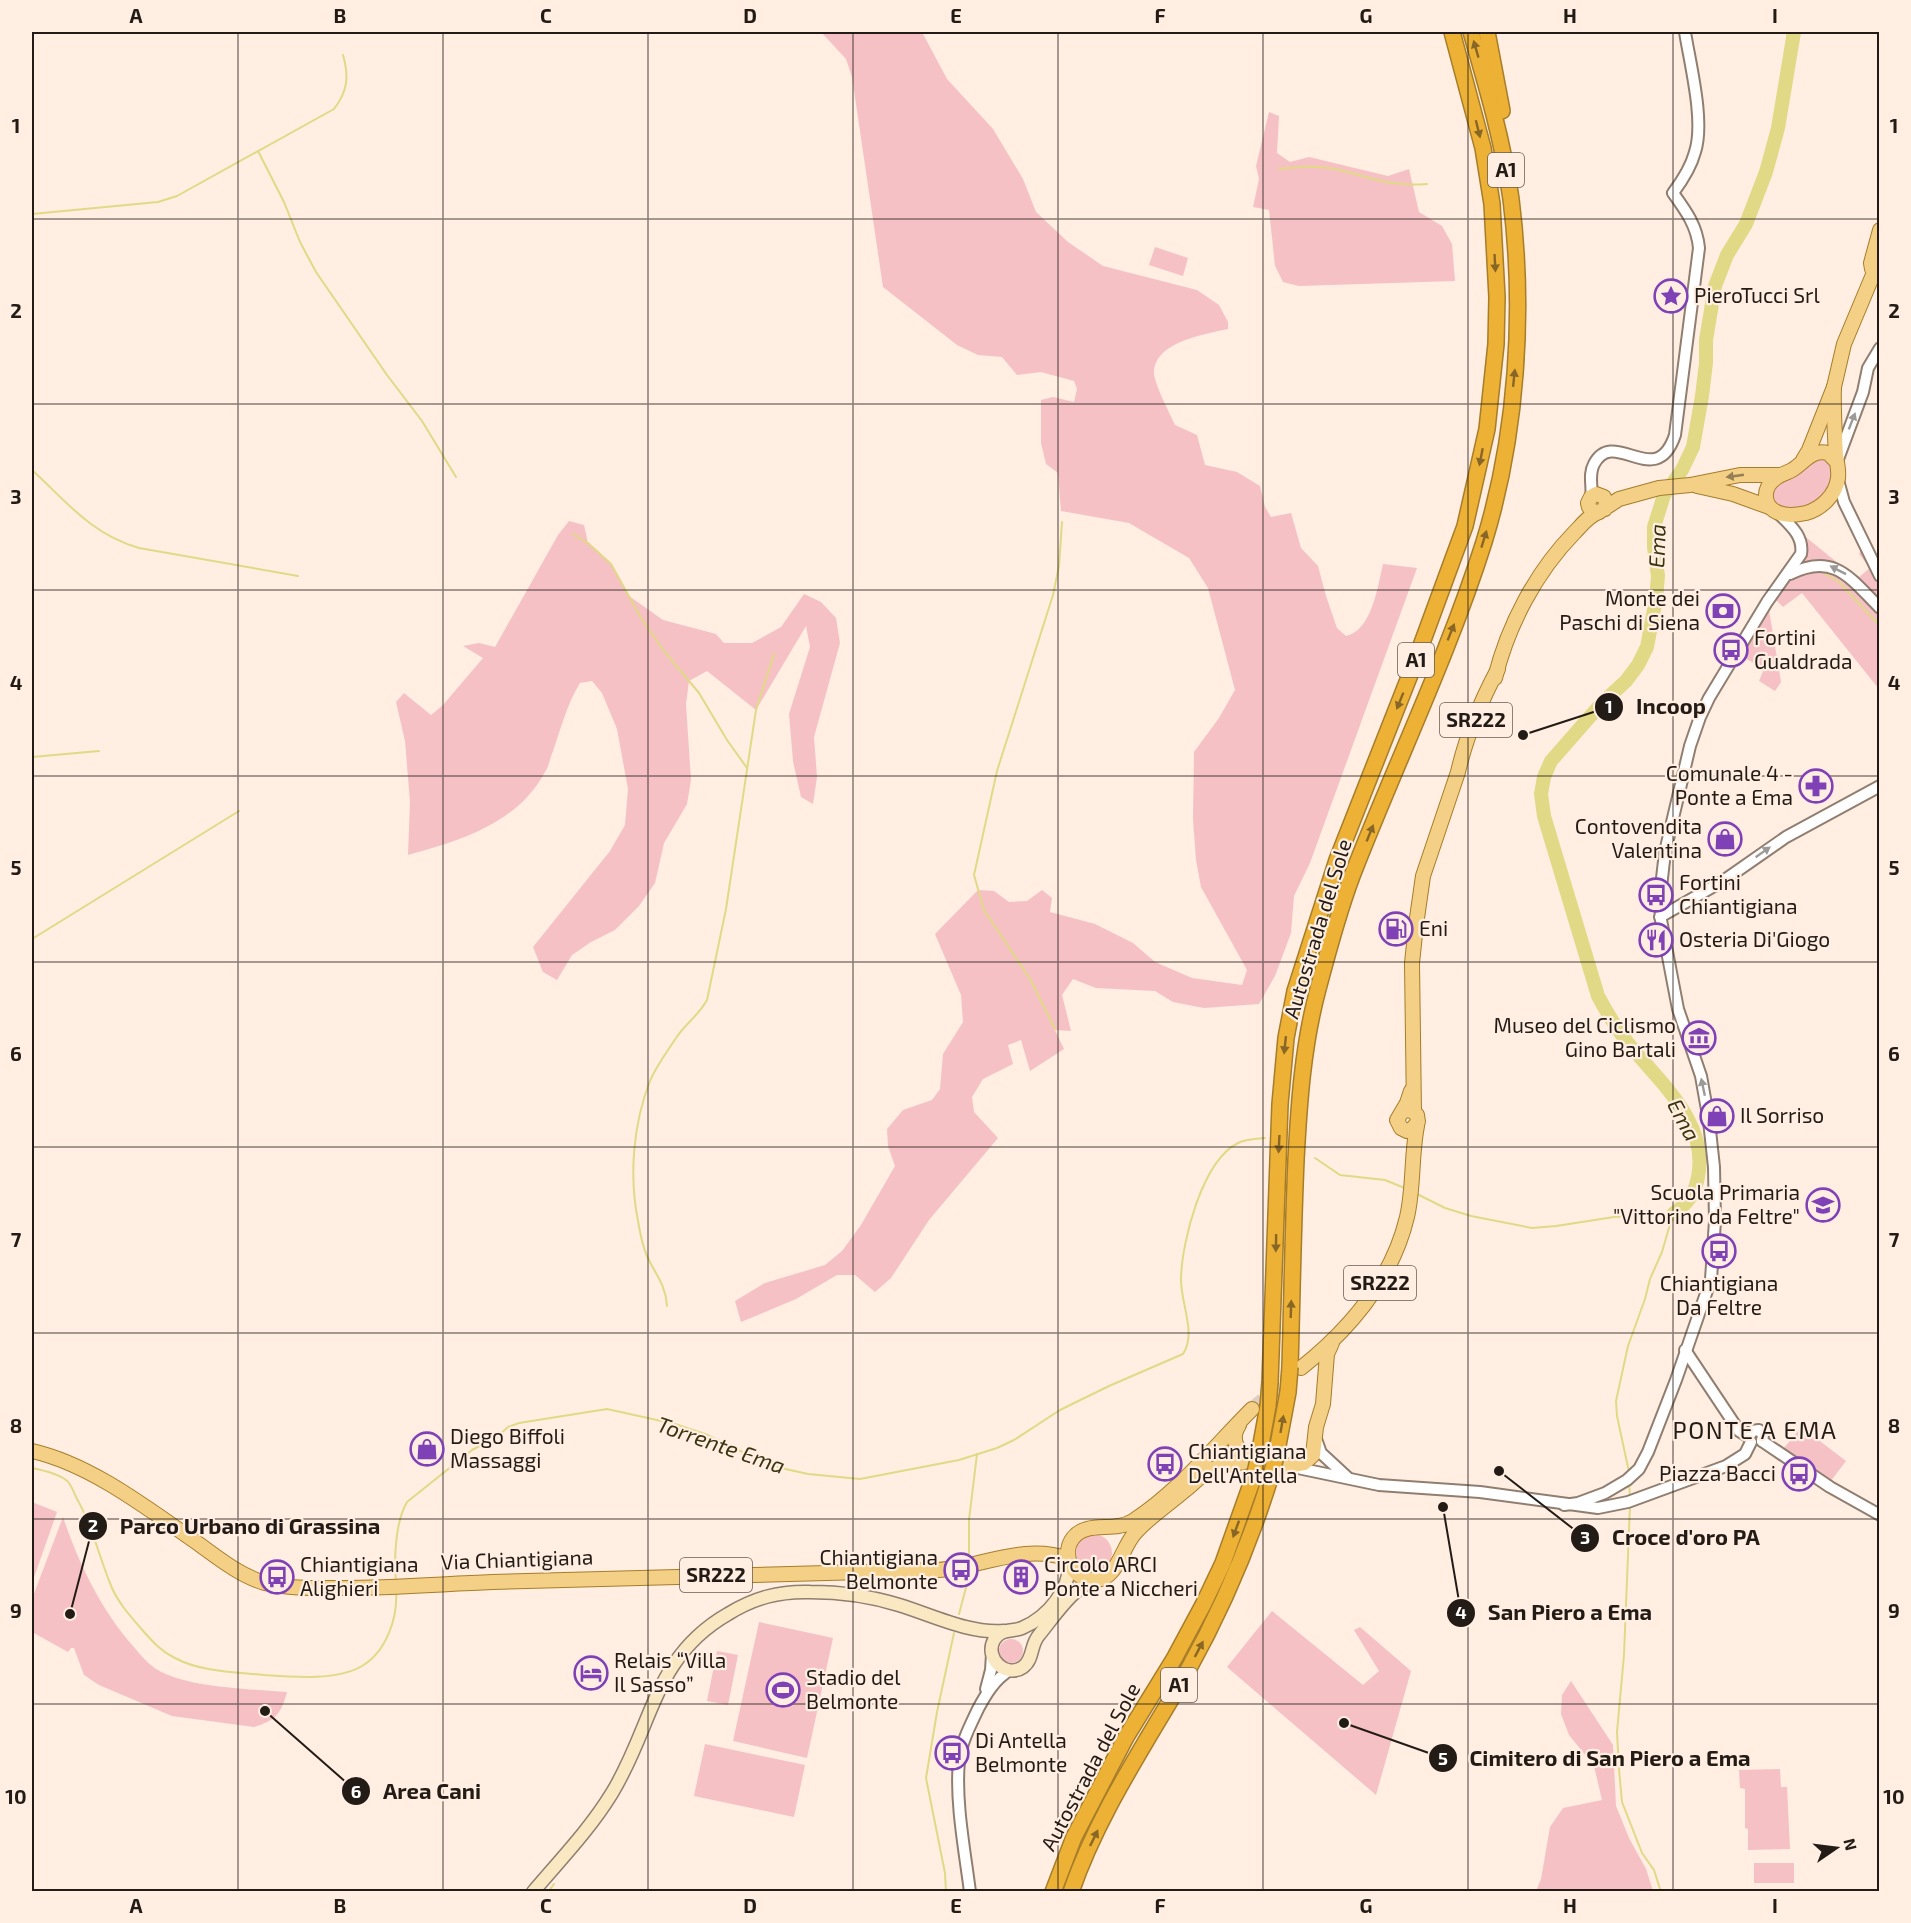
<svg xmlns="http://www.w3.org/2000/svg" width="1911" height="1923" font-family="'Exo 2',sans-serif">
<rect width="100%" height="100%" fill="#ffeee1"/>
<g fill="#f6c1c5">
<path d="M 821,32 L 922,32 L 947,79 L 993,129 L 1023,179 L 1036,212 L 1068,242 L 1103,266 L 1197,290 L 1219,305 L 1228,322 L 1228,329 C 1205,334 1154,342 1154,373 C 1154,383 1170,414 1175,425 L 1197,435 L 1205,465 L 1237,472 L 1260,486 L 1265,507 L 1271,517 L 1291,513 L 1301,548 L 1318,566 L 1326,596 L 1337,628 L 1346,636 C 1372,631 1378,585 1383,564 L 1417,568 L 1310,863 L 1294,896 L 1291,933 L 1275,976 L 1259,1004 L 1204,1008 L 1173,1002 L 1155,991 L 1096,988 L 1073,979 L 1062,995 L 1071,1031 L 1055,1030 L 1064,1049 L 1030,1071 L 1021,1040 L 1008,1045 L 1013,1064 L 983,1079 L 972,1097 L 974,1112 L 998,1138 L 929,1220 L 891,1278 L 875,1292 L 855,1275 L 837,1275 L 796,1299 L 741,1322 L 735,1301 L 765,1283 L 825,1265 L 842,1251 L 861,1225 L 895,1166 L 888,1146 L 887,1129 L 903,1110 L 932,1100 L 940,1089 L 943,1054 L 963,1022 L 961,995 L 935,934 L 978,890 L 994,891 L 1009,902 L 1027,901 L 1042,890 L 1052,898 L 1050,912 L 1095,924 L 1133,943 L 1155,962 L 1192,978 L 1242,985 L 1247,970 L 1201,887 L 1196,860 L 1193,819 L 1194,752 L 1219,718 L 1235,690 L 1208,588 L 1189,558 L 1129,523 L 1061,511 L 1058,473 L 1046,464 L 1041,443 L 1041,400 L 1053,397 L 1074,402 L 1077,389 L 1074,381 L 1041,372 L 1017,375 L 1002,357 L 978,355 L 957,345 L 883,287 L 852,77 L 846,59 Z"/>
<path d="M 1269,112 L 1279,116 L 1277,153 L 1290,162 L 1309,157 L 1388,176 L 1409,169 L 1419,212 L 1442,226 L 1452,244 L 1455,281 L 1299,286 L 1283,282 L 1275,266 L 1269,210 L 1253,207 L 1259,179 L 1256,166 Z"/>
<path d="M 1155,247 L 1188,258 L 1183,276 L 1149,265 Z"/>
<path d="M 1828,457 L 1835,473 L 1828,492 L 1805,510 L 1777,507 L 1768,492 L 1812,459 Z"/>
<path d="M 569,521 L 584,525 L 588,543 L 611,564 L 629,596 L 663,620 L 716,634 L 724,643 L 752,643 L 781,627 L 804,594 L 821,602 L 836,618 L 840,643 L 814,737 L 817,777 L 813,804 L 801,797 L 793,761 L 789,714 L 810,647 L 806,626 L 756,710 L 707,671 L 689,681 L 686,704 L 691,780 L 687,804 L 664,843 L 655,883 L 639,906 L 615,930 L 591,942 L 572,955 L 557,980 L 543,972 L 533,947 L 610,851 L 625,825 L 628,789 L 617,729 L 602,693 L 592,681 L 580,683 C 567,704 561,728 553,751 C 550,758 549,766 545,772 C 518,823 460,841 408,855 L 410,802 L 405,741 L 396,702 L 404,693 L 431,715 L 443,705 L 483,658 L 463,646 L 479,643 L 495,647 L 558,535 Z"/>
<path d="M 1802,534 L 1850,573 L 1859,577 L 1870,568 L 1859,554 L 1862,547 L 1879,583 L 1879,603 L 1836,565 L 1820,561 L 1795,568 Z"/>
<path d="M 1820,569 L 1838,575 L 1879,615 L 1879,689 L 1802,593 L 1783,607 L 1774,598 C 1789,579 1796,576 1820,569 Z"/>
<path d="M 1767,609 L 1769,610 L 1781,682 L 1775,691 L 1759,681 L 1764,669 L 1740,655 Z"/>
<path d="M 1799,1430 L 1808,1432 L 1846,1461 L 1830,1482 L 1783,1449 Z"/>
<path d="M 32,1502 L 57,1512 L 32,1583 Z"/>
<path d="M 63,1517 C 79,1564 100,1608 133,1646 C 140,1654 147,1663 156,1669 C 187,1688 250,1689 287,1692 C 281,1714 276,1720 254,1727 L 172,1716 L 99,1685 L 84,1675 L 74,1648 L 71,1648 L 68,1652 L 32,1632 L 32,1599 Z"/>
<circle cx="1093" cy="1553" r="19"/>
<path d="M 1272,1611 L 1363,1685 L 1379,1671 L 1354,1630 L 1360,1627 L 1411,1671 L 1376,1795 L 1227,1667 Z"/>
<path d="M 759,1622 L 833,1638 L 807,1758 L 733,1741 Z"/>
<circle cx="1011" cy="1651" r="12"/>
<path d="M 717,1651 L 738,1655 L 728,1705 L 707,1701 Z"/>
<path d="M 1571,1681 L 1613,1745 L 1616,1806 L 1629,1838 L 1646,1869 L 1653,1891 L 1536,1891 L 1541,1879 L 1550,1827 L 1563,1808 L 1602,1800 L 1594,1766 L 1569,1735 L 1561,1714 L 1562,1695 Z"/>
<path d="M 705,1744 L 805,1765 L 794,1817 L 694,1796 Z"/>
<path d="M 1780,1769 L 1781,1787 L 1787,1787 L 1790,1849 L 1748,1850 L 1748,1829 L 1745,1828 L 1745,1789 L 1740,1788 L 1739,1770 Z"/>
<rect x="1754" y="1863" width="40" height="20"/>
</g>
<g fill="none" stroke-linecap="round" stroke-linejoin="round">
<g stroke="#e1d986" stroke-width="2">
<path d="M 258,151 L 284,202 L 300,242 L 316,272 L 387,375 L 422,421 L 456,477"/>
<path d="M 1279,169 C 1298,167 1316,165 1335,169 C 1371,177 1389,187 1427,184"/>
<path d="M 32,214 L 158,202 L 177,196 L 334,109 C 348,91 349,76 343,55"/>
<path d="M 32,470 C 67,502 91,534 139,548 L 298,576"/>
<path d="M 573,534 L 588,543 L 611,564 L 641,618 L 664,651 L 699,693 L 727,740 L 747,768"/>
<path d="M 1824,573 L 1839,582 L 1880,626"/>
<path d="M 32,757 L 99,751"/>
<path d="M 32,939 L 239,811"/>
<path d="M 1055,1029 L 1030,979 L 984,910 L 974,875 L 997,771 L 1053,595 L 1059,566 L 1062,522"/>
<path d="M 1315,1158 L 1340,1175 L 1385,1180 L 1407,1189"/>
<path d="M 1415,1193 L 1445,1208 L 1471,1216 L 1532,1228 L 1556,1226 L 1614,1217 L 1673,1214 L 1662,1252 L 1650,1279 L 1645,1299 L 1628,1346 L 1616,1401 L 1617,1416 L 1629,1472"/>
<path d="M 667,1306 C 666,1285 655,1274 647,1256 C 642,1245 640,1232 638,1221 C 629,1176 633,1124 650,1081 C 656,1066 667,1052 676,1038 C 685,1024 699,1015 707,1000 L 726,909 L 756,710 L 774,654"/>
<path d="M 32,1468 C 42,1470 57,1473 66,1480 C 71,1483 74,1493 77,1499 C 93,1526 99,1558 112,1588 C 119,1604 132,1618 144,1632 C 153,1642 162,1652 175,1658 C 201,1672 235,1672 264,1675 C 292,1677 337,1681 362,1666 C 386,1652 398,1618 396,1591"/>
<path d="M 1629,1484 L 1630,1496"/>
<path d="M 1630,1505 L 1624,1655 L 1617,1732 L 1619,1769 L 1622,1802 L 1642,1853 L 1654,1870 L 1661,1892"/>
<path d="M 969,1559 L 969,1520 L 977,1454"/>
<path d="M 396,1583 C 394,1558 395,1523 407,1502 L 472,1450 L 498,1436 L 508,1427 L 519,1423 L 607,1409 L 675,1424 L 705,1434 L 753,1457 L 781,1468 L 808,1474 L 860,1479 L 959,1460 L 997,1448 L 1014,1440 L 1060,1410 L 1109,1386 L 1183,1354 C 1197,1333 1180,1302 1181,1278 C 1182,1241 1202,1161 1238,1143 C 1246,1139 1256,1139 1265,1138"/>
<path d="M 959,1614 L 968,1580 L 969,1570"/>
<path d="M 548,1892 L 554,1884"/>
<path d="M 946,1892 L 945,1873 L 926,1778 L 937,1712 L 954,1633"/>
</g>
<path stroke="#e1d986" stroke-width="14" d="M 1673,1214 C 1687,1204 1695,1194 1698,1177 C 1709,1122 1659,1082 1628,1043 C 1616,1028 1607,1013 1598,996 L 1544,816 L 1541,794 L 1544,777 L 1551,761 L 1601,704 L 1626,681 L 1638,665 L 1647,647 L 1656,599 L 1658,576 L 1654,547 L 1654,527 L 1664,495 L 1682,470 L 1693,447 L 1702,396 L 1706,363 L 1706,340 L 1715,286 L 1727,255 L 1746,224 L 1766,172 L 1778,128 L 1794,32"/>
<path stroke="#decec3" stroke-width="14" stroke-dasharray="14 7" stroke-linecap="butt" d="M 1252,1409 L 1294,1373"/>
<g stroke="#907e70" stroke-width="14">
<g id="tertiary">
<path d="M 1838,459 L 1863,392 L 1868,368 L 1880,348"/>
<path d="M 1838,480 L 1844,502 L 1880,576"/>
<path d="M 1591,497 C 1593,486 1588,475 1594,464 C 1614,426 1656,492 1675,435 L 1699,248 C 1697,226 1686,211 1673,193 C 1682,181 1691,167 1695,152 C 1705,121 1690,64 1685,32"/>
<path d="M 1790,574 C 1834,552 1850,578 1880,608"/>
<path d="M 1660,917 L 1723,881 L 1786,837 L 1880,786"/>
<path d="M 1685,1350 L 1739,1431 L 1749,1437"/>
<path d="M 1749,1437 L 1752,1431 L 1759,1430 L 1763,1435 L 1762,1441"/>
<path d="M 1316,1439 L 1321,1453 L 1347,1477"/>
<path d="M 1762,1441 L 1830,1487 L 1880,1515"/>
<path d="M 1293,1467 L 1379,1485 L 1480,1492 L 1598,1508 L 1628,1502 L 1726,1466 L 1745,1454 L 1751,1442"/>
<path d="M 1564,1505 L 1578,1503 L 1605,1493 L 1627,1480 L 1639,1469 L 1648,1452 L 1676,1380 L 1711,1279 L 1715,1221 L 1714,1167 L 1709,1121 L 1701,1076 L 1678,1009 L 1661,920 L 1660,896 L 1665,852 L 1690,746 L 1700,717 L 1709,698 L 1767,602 L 1801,554 C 1804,536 1790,525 1778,513"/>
<path d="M 986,1689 L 991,1670 L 992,1654"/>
<path d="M 970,1892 C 965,1852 955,1801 959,1761 C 961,1743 970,1726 978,1709 C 986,1694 995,1679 1010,1670"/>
</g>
</g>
<g stroke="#907e70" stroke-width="15">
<g id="secondary">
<path d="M 1069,1561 C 1071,1589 1048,1617 1022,1628 C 1012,1632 1001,1628 994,1640 C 984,1658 1006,1679 1023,1667 C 1034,1659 1030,1645 1039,1635 C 1053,1618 1075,1584 1098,1579"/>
<path d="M 533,1892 C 561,1859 590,1829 612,1793 C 653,1726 653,1657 728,1614 C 754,1598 779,1591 810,1592 C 840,1592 870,1596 899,1605 C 932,1615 969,1634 1004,1631"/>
</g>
</g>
<g stroke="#a67d2a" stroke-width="16">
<g id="primary">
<path d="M 1872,269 L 1871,263 L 1880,230"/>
<path d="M 1834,387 C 1833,410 1835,433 1836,456 C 1837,463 1839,471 1838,478 C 1836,495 1821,509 1806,513 C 1797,515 1787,516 1779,513 C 1762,507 1762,487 1776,478 C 1781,474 1787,473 1792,470 C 1805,462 1811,449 1828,453 L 1837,462"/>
<path d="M 1803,460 L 1809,450 L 1834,387 L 1844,344 L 1880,258"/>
<path d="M 1697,486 L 1733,494 L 1769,507"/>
<path d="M 1605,509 L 1606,502 L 1604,497 L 1596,494 L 1591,497 L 1588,503 L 1589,507 L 1592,511 L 1599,512 L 1619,499 L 1659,488 L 1690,485 L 1740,475 L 1780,475"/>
<path d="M 1495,678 C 1508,625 1536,572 1574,533 C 1582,525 1588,516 1599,512"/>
<path d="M 1403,1111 L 1411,1110 L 1417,1115 L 1418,1122 L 1412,1129 L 1407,1131 L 1401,1128 L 1397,1120 L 1407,1103 L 1411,1091"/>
<path d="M 1414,1112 L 1412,963 L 1416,925 L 1423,876 L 1458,772 C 1466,737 1481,701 1498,669"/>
<path d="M 1301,1368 C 1350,1329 1392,1280 1407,1217 C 1414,1187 1411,1156 1417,1126"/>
<path d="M 1239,1425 C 1231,1437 1235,1447 1245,1456"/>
<path d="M 32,1451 C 90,1464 147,1508 196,1542 C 217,1557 240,1576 265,1583 C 290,1589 316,1588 341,1588 C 392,1588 442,1584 492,1582 C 641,1577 789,1575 938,1570 C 982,1567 1024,1543 1068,1559"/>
<path d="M 1244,1462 C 1232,1464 1219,1465 1209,1471 C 1199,1477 1192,1485 1184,1491 C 1168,1505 1149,1517 1135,1533 C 1122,1547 1118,1578 1096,1580 C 1074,1582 1060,1555 1073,1538 C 1087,1520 1114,1533 1133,1521 C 1179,1491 1214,1447 1252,1409"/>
<path d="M 1287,1466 L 1304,1463 L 1313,1455 L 1316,1427 L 1323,1404 L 1327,1354 L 1332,1343"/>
</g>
</g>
<g stroke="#a67d2a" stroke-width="18">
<g id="motorway">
<path d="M 1487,32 L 1502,111"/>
<path d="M 1290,1367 C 1292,1298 1293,1229 1296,1160 C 1299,1102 1303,1045 1318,989 C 1328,951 1338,913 1352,876 C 1395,765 1448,656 1484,542 C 1517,435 1525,311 1511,199 C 1503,142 1487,87 1471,32"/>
<path d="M 1270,1382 L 1280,1104 L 1286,1038 L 1295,991 L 1337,860 L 1415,662 L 1465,526 L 1487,429 L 1496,344 L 1497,297 L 1492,204 L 1483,148 L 1452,32"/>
<path d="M 1259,1455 L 1268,1406"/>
<path d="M 1276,1456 L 1288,1392"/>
<path d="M 1053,1892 L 1074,1837 L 1126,1737 L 1174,1659 L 1203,1605 L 1223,1563 L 1255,1473"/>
<path d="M 1071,1892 C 1098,1813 1147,1742 1188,1670 C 1223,1607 1251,1541 1272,1472"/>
</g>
</g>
<use href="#tertiary" stroke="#fff" stroke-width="10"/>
<use href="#secondary" stroke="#f9e8c2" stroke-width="12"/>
<use href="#primary" stroke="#f4d086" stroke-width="14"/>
<use href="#motorway" stroke="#ecb135" stroke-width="15"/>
<g stroke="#a67d2a" stroke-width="18" stroke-linecap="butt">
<g id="motorway-bridge">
<path d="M 1288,1392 L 1290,1367"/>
<path d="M 1268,1406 L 1270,1382"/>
<path d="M 1272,1472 L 1276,1456"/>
<path d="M 1255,1473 L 1259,1455"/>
</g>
</g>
<use href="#motorway-bridge" stroke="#ecb135" stroke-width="15"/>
</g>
<defs><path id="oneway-solid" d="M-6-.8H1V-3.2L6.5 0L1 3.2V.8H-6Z" transform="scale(1.5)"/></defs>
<g fill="#886626">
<use href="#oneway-solid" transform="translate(1476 49) rotate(-106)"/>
<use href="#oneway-solid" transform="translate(1478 129) rotate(76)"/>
<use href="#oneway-solid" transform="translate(1495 263) rotate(87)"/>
<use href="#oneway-solid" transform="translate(1514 378) rotate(-84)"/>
<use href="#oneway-solid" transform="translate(1481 457) rotate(101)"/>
<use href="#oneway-solid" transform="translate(1484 539) rotate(-73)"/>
<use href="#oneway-solid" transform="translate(1451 632) rotate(-68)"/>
<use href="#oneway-solid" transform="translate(1400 701) rotate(112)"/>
<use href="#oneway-solid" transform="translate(1370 833) rotate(-68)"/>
<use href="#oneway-solid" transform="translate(1285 1045) rotate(96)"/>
<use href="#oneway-solid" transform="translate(1279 1144) rotate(93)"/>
<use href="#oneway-solid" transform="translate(1276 1243) rotate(91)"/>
<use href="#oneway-solid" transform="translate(1291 1309) rotate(-88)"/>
<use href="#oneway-solid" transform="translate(1282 1424) rotate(-80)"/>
<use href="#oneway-solid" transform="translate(1236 1529) rotate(110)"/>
<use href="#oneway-solid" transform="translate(1199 1649) rotate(-62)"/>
<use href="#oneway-solid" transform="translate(1094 1838) rotate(-64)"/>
</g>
<g fill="#9c9996">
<use href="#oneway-solid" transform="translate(1852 421) rotate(-69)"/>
<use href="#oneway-solid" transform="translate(1838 570) rotate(-153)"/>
<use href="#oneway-solid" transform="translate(1763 852) rotate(-35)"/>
<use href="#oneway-solid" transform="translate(1703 1087) rotate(-102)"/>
</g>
<use fill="#967f54" href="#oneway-solid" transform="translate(1735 476) rotate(172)"/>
<path fill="none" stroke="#231c16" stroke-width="1.5" stroke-opacity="0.55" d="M 238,32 L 238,1892M 443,32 L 443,1892M 648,32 L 648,1892M 853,32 L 853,1892M 1058,32 L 1058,1892M 1263,32 L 1263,1892M 1468,32 L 1468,1892M 1673,32 L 1673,1892M 32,219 L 1880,219M 32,404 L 1880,404M 32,590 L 1880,590M 32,776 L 1880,776M 32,962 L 1880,962M 32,1147 L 1880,1147M 32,1333 L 1880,1333M 32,1519 L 1880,1519M 32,1704 L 1880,1704"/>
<defs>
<g id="sight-ring" transform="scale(1.725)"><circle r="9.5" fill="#ffeee1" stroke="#7f41b6" stroke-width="1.5"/><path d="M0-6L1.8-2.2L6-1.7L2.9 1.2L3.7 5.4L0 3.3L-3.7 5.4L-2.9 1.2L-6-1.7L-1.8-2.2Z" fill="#7f41b6"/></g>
<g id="bank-ring" transform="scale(1.725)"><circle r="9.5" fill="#ffeee1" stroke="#7f41b6" stroke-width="1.5"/><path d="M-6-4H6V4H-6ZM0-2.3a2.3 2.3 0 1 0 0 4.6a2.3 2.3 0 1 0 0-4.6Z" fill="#7f41b6"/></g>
<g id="bus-ring" transform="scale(1.725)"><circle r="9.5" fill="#ffeee1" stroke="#7f41b6" stroke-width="1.5"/><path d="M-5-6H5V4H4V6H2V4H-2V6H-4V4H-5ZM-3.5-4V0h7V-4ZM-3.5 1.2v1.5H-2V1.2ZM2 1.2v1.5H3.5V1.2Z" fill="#7f41b6"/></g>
<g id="pharmacy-ring" transform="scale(1.725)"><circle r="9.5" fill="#ffeee1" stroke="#7f41b6" stroke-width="1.5"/><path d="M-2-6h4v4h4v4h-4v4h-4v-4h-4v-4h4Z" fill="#7f41b6"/></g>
<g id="shop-ring" transform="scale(1.725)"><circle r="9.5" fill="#ffeee1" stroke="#7f41b6" stroke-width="1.5"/><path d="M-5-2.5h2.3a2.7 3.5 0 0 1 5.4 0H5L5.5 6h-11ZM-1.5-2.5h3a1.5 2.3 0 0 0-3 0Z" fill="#7f41b6"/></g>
<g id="fuel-ring" transform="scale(1.725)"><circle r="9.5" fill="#ffeee1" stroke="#7f41b6" stroke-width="1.5"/><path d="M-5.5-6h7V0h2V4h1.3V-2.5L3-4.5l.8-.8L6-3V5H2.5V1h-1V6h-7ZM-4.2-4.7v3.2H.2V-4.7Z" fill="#7f41b6"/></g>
<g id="restaurant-ring" transform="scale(1.725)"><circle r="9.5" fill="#ffeee1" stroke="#7f41b6" stroke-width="1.5"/><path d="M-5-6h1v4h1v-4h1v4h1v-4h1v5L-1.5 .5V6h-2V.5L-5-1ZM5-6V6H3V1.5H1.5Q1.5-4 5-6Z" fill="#7f41b6"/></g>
<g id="museum-ring" transform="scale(1.725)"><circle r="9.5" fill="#ffeee1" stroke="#7f41b6" stroke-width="1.5"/><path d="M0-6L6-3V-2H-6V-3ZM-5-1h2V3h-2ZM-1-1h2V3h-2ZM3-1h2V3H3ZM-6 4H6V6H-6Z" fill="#7f41b6"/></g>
<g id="school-ring" transform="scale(1.725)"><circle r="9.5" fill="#ffeee1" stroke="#7f41b6" stroke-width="1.5"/><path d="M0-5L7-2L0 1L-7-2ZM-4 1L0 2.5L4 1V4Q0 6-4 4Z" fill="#7f41b6"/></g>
<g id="building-ring" transform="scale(1.725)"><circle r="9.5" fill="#ffeee1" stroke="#7f41b6" stroke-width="1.5"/><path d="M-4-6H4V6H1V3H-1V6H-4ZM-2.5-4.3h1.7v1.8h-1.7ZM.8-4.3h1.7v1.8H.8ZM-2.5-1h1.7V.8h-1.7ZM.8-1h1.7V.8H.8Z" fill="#7f41b6"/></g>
<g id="hotel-ring" transform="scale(1.725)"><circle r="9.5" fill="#ffeee1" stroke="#7f41b6" stroke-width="1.5"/><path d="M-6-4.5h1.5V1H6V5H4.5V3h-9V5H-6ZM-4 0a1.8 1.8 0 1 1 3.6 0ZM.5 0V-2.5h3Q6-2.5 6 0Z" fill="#7f41b6"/></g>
<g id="stadium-ring" transform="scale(1.725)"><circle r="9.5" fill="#ffeee1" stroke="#7f41b6" stroke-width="1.5"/><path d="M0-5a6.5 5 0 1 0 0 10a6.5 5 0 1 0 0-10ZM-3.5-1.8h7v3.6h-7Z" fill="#7f41b6"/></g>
</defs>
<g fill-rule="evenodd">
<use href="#sight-ring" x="1671" y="296"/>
<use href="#bank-ring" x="1723" y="611"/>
<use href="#bus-ring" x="1731" y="650"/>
<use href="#pharmacy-ring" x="1816" y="786"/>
<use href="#shop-ring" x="1725" y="839"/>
<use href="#bus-ring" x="1656" y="895"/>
<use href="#fuel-ring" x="1396" y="929"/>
<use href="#restaurant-ring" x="1656" y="940"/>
<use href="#museum-ring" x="1699" y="1038"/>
<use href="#shop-ring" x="1717" y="1116"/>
<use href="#school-ring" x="1823" y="1205"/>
<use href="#bus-ring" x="1719" y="1251"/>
<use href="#shop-ring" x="427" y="1449"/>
<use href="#bus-ring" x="1165" y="1464"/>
<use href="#bus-ring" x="1799" y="1474"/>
<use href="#bus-ring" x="961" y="1570"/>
<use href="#bus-ring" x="277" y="1577"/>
<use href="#building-ring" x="1021" y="1577"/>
<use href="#hotel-ring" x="591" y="1673"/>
<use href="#stadium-ring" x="783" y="1690"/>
<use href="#bus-ring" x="952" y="1753"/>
</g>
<g text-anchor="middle" stroke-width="4.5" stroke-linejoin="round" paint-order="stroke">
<g fill="#ffeee1" stroke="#655b53" stroke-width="1.5">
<rect x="1488" y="153" width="36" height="34" rx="4.5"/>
<rect x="1398" y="643" width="36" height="34" rx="4.5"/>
<rect x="1440" y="703" width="72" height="34" rx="4.5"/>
<rect x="1344" y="1266" width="72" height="34" rx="4.5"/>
<rect x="680" y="1558" width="72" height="34" rx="4.5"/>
<rect x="1161" y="1668" width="36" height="34" rx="4.5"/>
</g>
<g font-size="20" font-weight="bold" fill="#231c16">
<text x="1506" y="177">A1</text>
<text x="1416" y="667">A1</text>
<text x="1476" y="727">SR222</text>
<text x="1380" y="1290">SR222</text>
<text x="716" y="1582">SR222</text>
<text x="1179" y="1692">A1</text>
</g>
<g font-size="21" fill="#231c16" stroke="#ffeee1" text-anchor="start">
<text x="1694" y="303">PieroTucci Srl</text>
<text x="1700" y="606" text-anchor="end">Monte dei<tspan x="1700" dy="24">Paschi di Siena</tspan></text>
<text x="1754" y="645">Fortini<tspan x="1754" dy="24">Gualdrada</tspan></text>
<text x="1793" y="781" text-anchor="end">Comunale 4 -<tspan x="1793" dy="24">Ponte a Ema</tspan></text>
<text x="1702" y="834" text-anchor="end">Contovendita<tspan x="1702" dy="24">Valentina</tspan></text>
<text x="1679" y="890">Fortini<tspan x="1679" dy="24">Chiantigiana</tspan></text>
<text x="1419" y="936">Eni</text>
<text x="1679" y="947">Osteria Di'Giogo</text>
<text x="1676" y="1033" text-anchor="end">Museo del Ciclismo<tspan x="1676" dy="24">Gino Bartali</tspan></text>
<text x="1740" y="1123">Il Sorriso</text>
<text x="1800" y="1200" text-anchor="end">Scuola Primaria<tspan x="1800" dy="24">"Vittorino da Feltre"</tspan></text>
<text x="1719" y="1291" text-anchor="middle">Chiantigiana<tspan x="1719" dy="24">Da Feltre</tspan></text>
<text x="450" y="1444">Diego Biffoli<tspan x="450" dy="24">Massaggi</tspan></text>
<text x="1188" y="1459">Chiantigiana<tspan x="1188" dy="24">Dell'Antella</tspan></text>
<text x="1776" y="1481" text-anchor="end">Piazza Bacci</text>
<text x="938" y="1565" text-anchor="end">Chiantigiana<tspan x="938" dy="24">Belmonte</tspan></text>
<text x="300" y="1572">Chiantigiana<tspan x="300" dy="24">Alighieri</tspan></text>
<text x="1044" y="1572">Circolo ARCI<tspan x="1044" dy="24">Ponte a Niccheri</tspan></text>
<text x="614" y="1668">Relais “Villa<tspan x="614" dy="24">Il Sasso”</tspan></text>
<text x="806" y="1685">Stadio del<tspan x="806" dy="24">Belmonte</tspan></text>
<text x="975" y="1748">Di Antella<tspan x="975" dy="24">Belmonte</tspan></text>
</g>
<g font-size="21" fill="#231c16" stroke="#ffeee1">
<text transform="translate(1318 929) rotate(-73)" y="7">Autostrada del Sole</text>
<text transform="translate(517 1560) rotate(-2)" y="7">Via Chiantigiana</text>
<text transform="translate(1091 1767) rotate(-62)" y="7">Autostrada del Sole</text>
</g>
<g font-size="22" font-style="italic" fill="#383510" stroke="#ffeee1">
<text transform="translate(1657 546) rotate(-88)" y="8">Ema</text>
<text transform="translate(1684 1120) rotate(62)" y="8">Ema</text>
<text transform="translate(721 1445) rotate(19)" y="8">Torrente Ema</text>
</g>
<g font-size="24" letter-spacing="1.5" fill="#231c16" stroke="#ffeee1">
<text x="1755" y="1439">PONTE A EMA</text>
</g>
</g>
<path fill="none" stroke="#231c16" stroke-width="2" d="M1523 735L1609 707M70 1614L93 1526M1499 1471L1585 1538M1443 1507L1461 1613M1344 1723L1443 1758M265 1711L356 1791"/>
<g fill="#231c16" stroke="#ffeee1" stroke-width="2">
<circle cx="1523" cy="735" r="6"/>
<circle cx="70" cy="1614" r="6"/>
<circle cx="1499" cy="1471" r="6"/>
<circle cx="1443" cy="1507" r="6"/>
<circle cx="1344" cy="1723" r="6"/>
<circle cx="265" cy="1711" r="6"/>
<circle cx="1609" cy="707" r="15"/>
<circle cx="93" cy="1526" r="15"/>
<circle cx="1585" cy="1538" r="15"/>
<circle cx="1461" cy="1613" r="15"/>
<circle cx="1443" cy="1758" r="15"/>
<circle cx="356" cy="1791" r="15"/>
</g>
<g font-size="18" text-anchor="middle" font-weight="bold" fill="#fff">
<text x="1609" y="713">1</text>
<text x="93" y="1532">2</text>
<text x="1585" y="1544">3</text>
<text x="1461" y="1619">4</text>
<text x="1443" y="1765">5</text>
<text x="356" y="1798">6</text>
</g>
<g font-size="22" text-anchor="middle" font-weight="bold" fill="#231c16" stroke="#ffeee1" stroke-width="4.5" stroke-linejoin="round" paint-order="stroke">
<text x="1671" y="714">Incoop</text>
<text x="250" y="1534">Parco Urbano di Grassina</text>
<text x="1686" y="1545">Croce d'oro PA</text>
<text x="1570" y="1620">San Piero a Ema</text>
<text x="1610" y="1766">Cimitero di San Piero a Ema</text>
<text x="432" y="1799">Area Cani</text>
</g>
<rect width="1911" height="1923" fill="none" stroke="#ffeee1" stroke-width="66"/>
<g transform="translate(1836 1848) rotate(76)" stroke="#ffeee1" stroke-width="4.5" paint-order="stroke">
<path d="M0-4.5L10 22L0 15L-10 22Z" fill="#231c16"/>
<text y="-9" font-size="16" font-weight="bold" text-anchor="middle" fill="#231c16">N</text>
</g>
<rect x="33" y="33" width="1845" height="1857" fill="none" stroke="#231c16" stroke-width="2"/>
<g font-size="20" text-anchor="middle" font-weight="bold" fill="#231c16">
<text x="136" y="23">A</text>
<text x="340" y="23">B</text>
<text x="546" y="23">C</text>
<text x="750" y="23">D</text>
<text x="956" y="23">E</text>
<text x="1160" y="23">F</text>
<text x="1366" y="23">G</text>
<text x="1570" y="23">H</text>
<text x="1775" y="23">I</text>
<text x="16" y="133">1</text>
<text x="1894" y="133">1</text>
<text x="16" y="318">2</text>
<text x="1894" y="318">2</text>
<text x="16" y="504">3</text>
<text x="1894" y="504">3</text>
<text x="16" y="690">4</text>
<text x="1894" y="690">4</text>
<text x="16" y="875">5</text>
<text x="1894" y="875">5</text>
<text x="16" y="1061">6</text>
<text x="1894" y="1061">6</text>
<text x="16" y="1247">7</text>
<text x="1894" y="1247">7</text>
<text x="16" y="1433">8</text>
<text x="1894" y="1433">8</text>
<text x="16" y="1618">9</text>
<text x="1894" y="1618">9</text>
<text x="16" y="1804">10</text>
<text x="1894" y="1804">10</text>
<text x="136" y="1913">A</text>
<text x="340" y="1913">B</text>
<text x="546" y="1913">C</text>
<text x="750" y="1913">D</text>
<text x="956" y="1913">E</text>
<text x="1160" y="1913">F</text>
<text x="1366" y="1913">G</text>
<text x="1570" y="1913">H</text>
<text x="1775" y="1913">I</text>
</g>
</svg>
